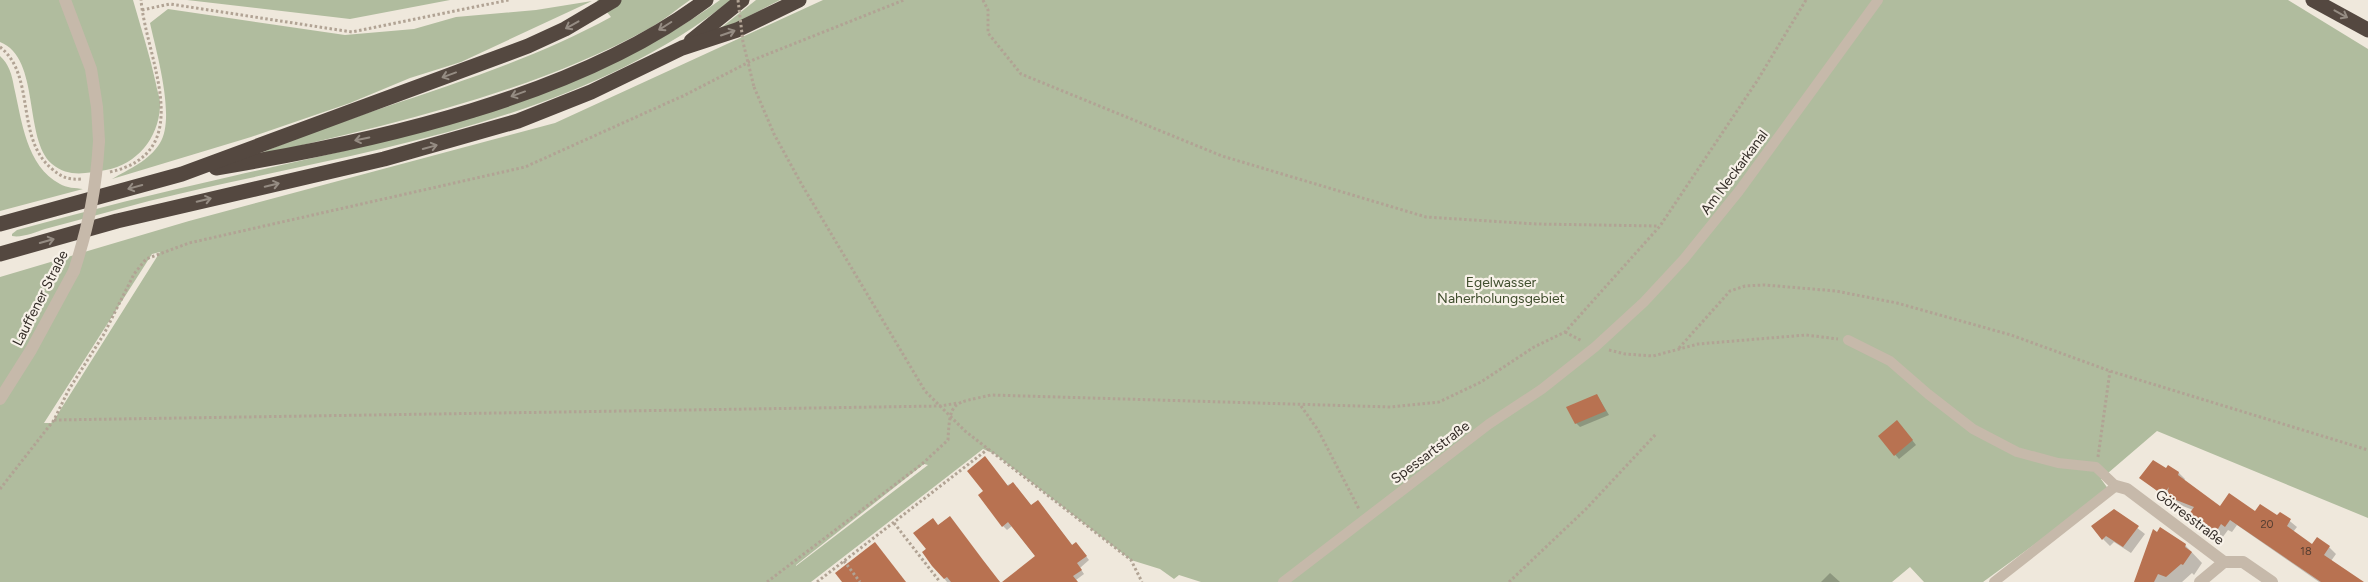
<svg xmlns="http://www.w3.org/2000/svg" width="2368" height="582" font-family="Figtree,sans-serif">
<rect width="100%" height="100%" fill="#efe8dc"/>
<g fill="#b0bc9e" fill-rule="evenodd">
<path d="M 0,0 L 133,0 C 141,28 150,56 156,84 C 157,91 161,100 160,107 C 158,139 137,164 106,170 C 86,173 69,178 52,164 C 23,139 41,58 0,42 Z"/>
<path d="M 187,0 L 450,0 L 350,19 Z"/>
<path d="M 597,0 L 690,0 C 677,9 664,20 650,28 C 527,95 387,125 252,157 C 370,105 498,79 611,17 Z"/>
<path d="M 720,0 L 731,0 C 566,130 346,152 149,201 C 114,210 80,220 45,229 C 36,232 22,238 12,236 L 12,234 L 17,230 C 89,210 161,192 233,176 C 401,138 578,103 720,0 Z"/>
<path d="M 756,0 L 780,0 L 726,28 L 722,27 Z"/>
<path d="M 823,0 L 2288,0 L 2368,49 L 2368,518 L 2157,431 L 2101,479 L 2109,490 L 1983,582 L 1924,582 L 1910,567 L 1892,582 L 1201,582 L 1179,575 L 1174,579 L 1160,569 L 1131,560 L 995,454 L 983,449 L 811,582 L 0,582 L 0,277 L 189,221 L 555,123 ZM 160,252 L 54,420 L 51,423 L 44,423 L 152,254 ZM 924,464 L 928,465 L 796,566 L 796,565 Z"/>
<path d="M 592,1 L 461,62 L 410,78 L 350,103 L 251,137 L 112,179 C 129,169 149,161 160,143 C 176,118 156,51 150,23 L 168,9 L 345,35 L 414,29 L 456,17 L 536,10 Z"/>
<path d="M 0,56 C 9,64 12,75 14,87 C 22,121 26,166 60,184 C 66,188 76,188 83,189 L 0,211 Z"/>
</g>
<g fill="#0003">
<path d="M 1597,395 L 1609,415 L 1580,427 L 1576,423 Z"/>
<path d="M 1901,426 L 1916,445 L 1899,459 L 1879,436 Z"/>
<path d="M 2167,469 L 2179,473 L 2185,479 L 2184,481 L 2220,508 L 2278,517 L 2280,513 L 2297,527 L 2293,532 L 2313,546 L 2317,539 L 2329,547 L 2336,554 L 2331,561 L 2362,582 L 2319,582 L 2237,525 L 2232,532 L 2228,530 L 2222,538 L 2197,520 L 2190,514 L 2193,510 L 2170,501 L 2141,478 Z"/>
<path d="M 1013,483 L 1032,506 L 1041,505 L 1073,546 L 1079,547 L 1089,560 L 1080,568 L 1084,574 L 1076,580 L 1077,582 L 1004,582 L 1036,557 L 1012,526 L 1007,530 L 1003,526 L 980,495 Z"/>
<path d="M 2114,510 L 2145,534 L 2131,553 L 2114,542 L 2110,546 L 2103,539 Z"/>
<path d="M 939,526 L 1000,582 L 947,582 L 924,552 Z"/>
<path d="M 2185,545 L 2202,563 L 2194,575 L 2192,573 L 2182,582 L 2135,582 Z"/>
<path d="M 1830,573 L 1840,582 L 1821,582 Z"/>
</g>
<g fill="#b87251">
<path d="M 1597,394 L 1606,411 L 1575,424 L 1566,407 Z"/>
<path d="M 1897,420 L 1913,440 L 1894,456 L 1878,436 Z"/>
<path d="M 985,456 L 1008,486 L 1013,482 L 1031,505 L 1038,500 L 1072,545 L 1076,542 L 1087,556 L 1077,563 L 1082,570 L 1073,576 L 1078,582 L 1002,582 L 1035,556 L 1008,522 L 1002,527 L 978,495 L 983,491 L 967,471 Z"/>
<path d="M 2153,460 L 2166,468 L 2168,465 L 2179,472 L 2178,475 L 2220,506 L 2229,493 L 2255,511 L 2260,504 L 2277,515 L 2280,512 L 2291,519 L 2287,526 L 2312,544 L 2317,537 L 2330,546 L 2324,555 L 2364,582 L 2321,582 L 2230,520 L 2225,527 L 2221,524 L 2216,532 L 2189,514 L 2194,507 L 2166,496 L 2169,487 L 2163,495 L 2139,478 Z"/>
<path d="M 2114,509 L 2139,526 L 2123,547 L 2106,536 L 2102,540 L 2091,526 Z"/>
<path d="M 950,516 L 983,560 L 1000,582 L 951,582 L 947,577 L 944,579 L 932,566 L 922,552 L 926,549 L 913,533 L 933,518 L 938,525 Z"/>
<path d="M 2160,527 L 2186,544 L 2185,547 L 2192,552 L 2183,565 L 2181,564 L 2166,577 L 2158,574 L 2154,582 L 2134,582 L 2153,529 L 2157,532 Z"/>
<path d="M 875,542 L 906,582 L 842,582 L 835,573 Z"/>
</g>
<g fill="none" stroke-linecap="round" stroke-linejoin="round">
<g stroke="#b1a394" stroke-width="3" stroke-dasharray="2.5 2.5" stroke-linecap="butt">
<path d="M 983,0 L 988,10 L 988,33 L 1021,74 L 1222,156 L 1426,217 L 1536,224 L 1659,226"/>
<path d="M 142,10 L 170,4 L 352,32 L 509,0"/>
<path d="M 0,47 C 36,75 15,137 51,168 C 61,177 68,180 82,179"/>
<path d="M 754,87 L 774,134 L 802,185 L 925,391 L 965,431 L 1131,560 L 1142,582"/>
<path d="M 110,172 C 199,152 146,59 141,0"/>
<path d="M 1565,332 L 1582,341"/>
<path d="M 1679,348 L 1730,291 L 1745,286 L 1765,285 L 1836,291 L 1897,303 L 2011,335 L 2110,371 L 2368,450"/>
<path d="M 1609,350 L 1625,354 L 1653,356 L 1698,344 L 1806,335 L 1838,339"/>
<path d="M 1301,406 L 1318,430 L 1359,509"/>
<path d="M 54,420 L 940,406 L 958,403"/>
<path d="M 2098,457 L 2110,371"/>
<path d="M 0,489 L 54,420 L 68,391 L 104,334 L 134,274 L 146,259 L 189,243 L 525,167 L 685,95 L 753,60 L 904,0"/>
<path d="M 894,523 L 940,582"/>
<path d="M 844,561 L 860,582"/>
<path d="M 767,582 L 922,464 L 948,440 C 950,399 953,404 991,395 L 1391,407 L 1439,402 L 1481,382 L 1534,347 L 1565,332 L 1660,226 L 1757,81 L 1806,0"/>
<path d="M 817,582 L 988,449"/>
<path d="M 1509,582 L 1586,509 L 1656,434"/>
</g>
<g stroke="#c6b9aa" stroke-width="10">
<path d="M 1848,340 L 1890,361 L 1928,394 L 1973,429 L 2017,452 L 2058,463 L 2096,467 L 2116,486 L 1994,582"/>
<path d="M 1283,582 L 1489,424 L 1542,389 L 1595,347 L 1644,302 L 1684,259 L 1739,191 L 1878,0"/>
</g>
<g stroke="#c6b9aa" stroke-width="12">
<path d="M 65,0 L 91,69 L 97,107 L 99,141"/>
<path d="M 0,399 L 31,350 L 74,271"/>
<path d="M 2116,486 L 2127,489 L 2224,562 L 2243,562 L 2272,582"/>
<path d="M 2200,582 L 2224,562"/>
</g>
<g stroke="#544840" stroke-width="15">
<path d="M 2313,0 L 2368,30"/>
<path d="M 691,41 L 742,0"/>
<path d="M 216,168 C 374,142 577,97 706,0"/>
<path d="M 0,224 L 182,174 L 528,46 L 565,29 L 614,0"/>
<path d="M 0,254 L 117,221 L 384,159 L 518,121 L 591,92 L 682,48 L 737,30 L 799,0"/>
</g>
<path stroke="#b1a394" stroke-width="3" stroke-dasharray="2.5 2.5" stroke-linecap="butt" d="M 738,0 L 743,42 L 754,87"/>
<path stroke="#c6b9aa" stroke-width="12" d="M 74,271 C 89,224 96,190 99,141"/>
</g>
<defs><path id="oneway-shaft" d="M-6 0H5M1.5-3L5.5 0L1.5 3" fill="none" stroke-width="1.6" stroke-linecap="round" stroke-linejoin="round" transform="scale(1.25)"/></defs>
<g stroke="#958c83">
<use href="#oneway-shaft" transform="translate(2341 14) rotate(29)"/>
<use href="#oneway-shaft" transform="translate(572 25) rotate(151)"/>
<use href="#oneway-shaft" transform="translate(665 26) rotate(148)"/>
<use href="#oneway-shaft" transform="translate(728 33) rotate(-19)"/>
<use href="#oneway-shaft" transform="translate(449 75) rotate(160)"/>
<use href="#oneway-shaft" transform="translate(518 94) rotate(160)"/>
<use href="#oneway-shaft" transform="translate(362 139) rotate(168)"/>
<use href="#oneway-shaft" transform="translate(430 147) rotate(-15)"/>
<use href="#oneway-shaft" transform="translate(272 185) rotate(-13)"/>
<use href="#oneway-shaft" transform="translate(135 187) rotate(165)"/>
<use href="#oneway-shaft" transform="translate(204 200) rotate(-13)"/>
<use href="#oneway-shaft" transform="translate(47 241) rotate(-16)"/>
</g>
<g text-anchor="middle" stroke-width="4.5" stroke-linejoin="round" paint-order="stroke">
<g font-size="11" fill="#553e32">
<text x="2267" y="528">20</text>
<text x="2306" y="555">18</text>
</g>
<g font-size="14" fill="#342d28" stroke="#f7f1e8">
<text transform="translate(1734 172) rotate(-53)" y="5">Am Neckarkanal</text>
<text transform="translate(40 298) rotate(-63)" y="5">Lauffener Straße</text>
<text transform="translate(1430 452) rotate(-37)" y="5">Spessartstraße</text>
<text transform="translate(2190 517) rotate(37)" y="5">Görresstraße</text>
</g>
<g font-size="14" fill="#414f2f" stroke="#f7f1e8">
<text x="1501" y="287">Egelwasser<tspan x="1501" dy="16">Naherholungsgebiet</tspan></text>
</g>
</g>
</svg>
